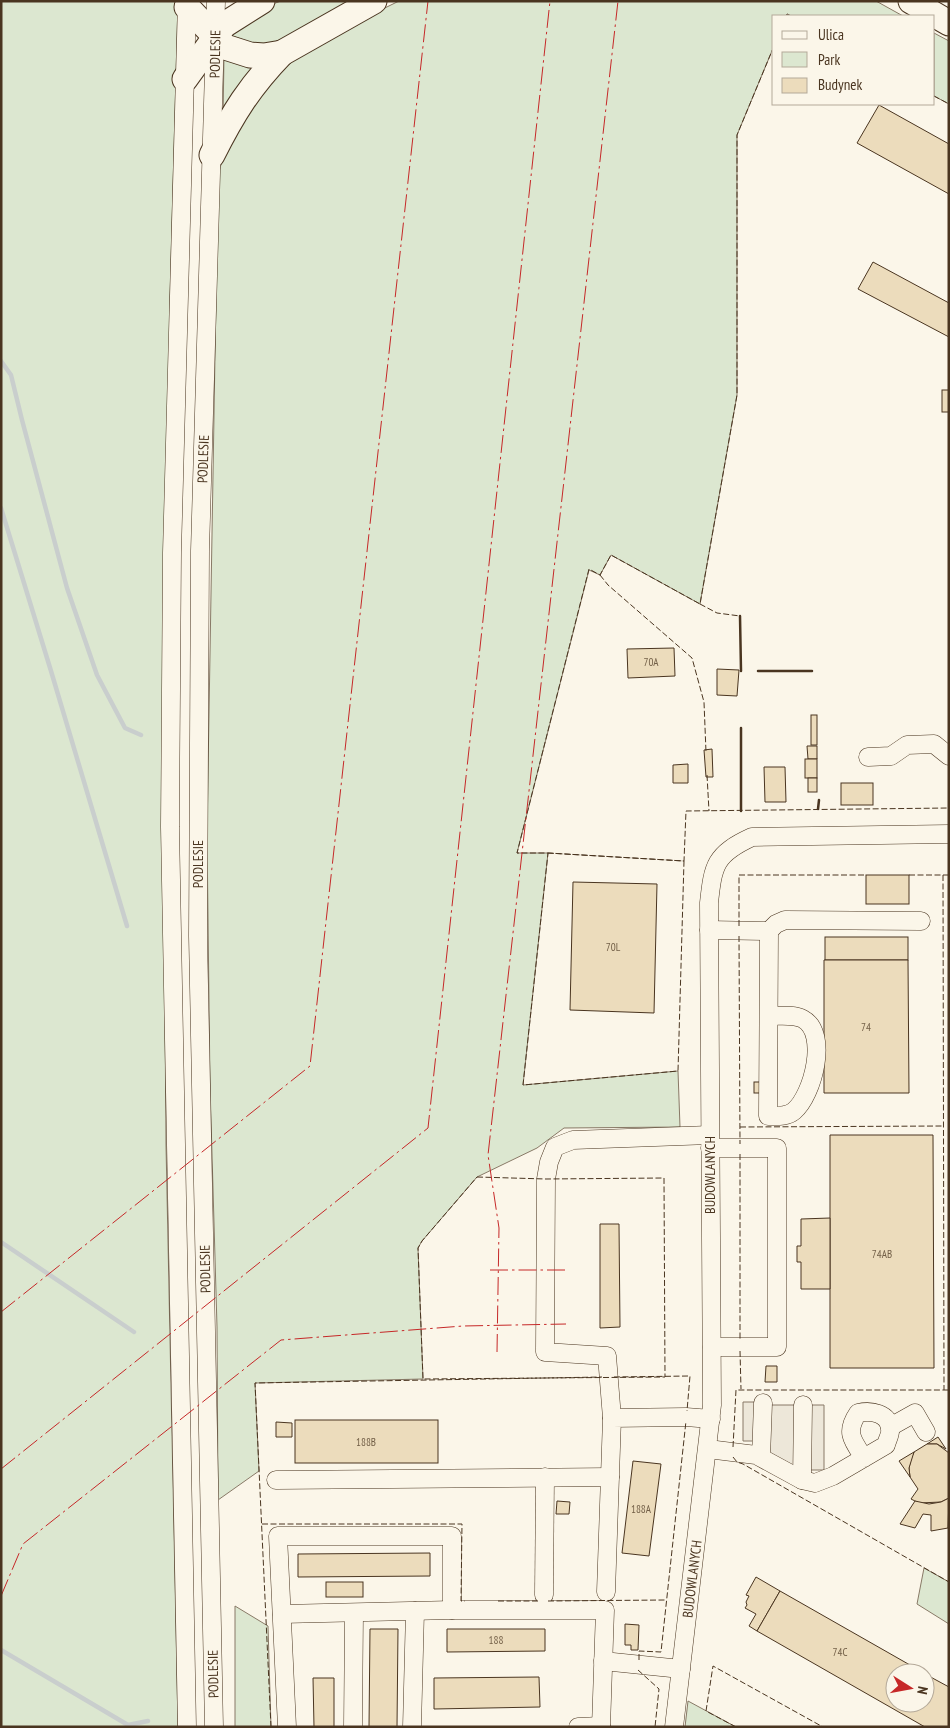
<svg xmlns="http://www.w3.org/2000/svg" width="950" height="1728" font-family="'PT Sans Narrow',sans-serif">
<rect width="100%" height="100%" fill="#fbf6e9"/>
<g fill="#dce7d0" stroke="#887966">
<path d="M 1,1 L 178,1 L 170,300 L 164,888 L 166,1145 L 178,1727 L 1,1727 Z"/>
<path d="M 281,1 L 361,1 L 265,48 L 227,34 L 267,6 Z"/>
<path d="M 399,1 L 876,1 L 903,16 L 791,16 L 787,14 L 786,16 L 774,16 L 774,46 L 737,135 L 737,395 L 700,604 L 611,555 L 600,575 L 589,570 L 517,853 L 548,853 L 523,1085 L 678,1071 L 680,1127 L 564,1128 L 537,1148 L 477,1177 L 422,1241 L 418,1248 L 423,1379 L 255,1383 L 259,1471 L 218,1500 L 217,1327 L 210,1085 L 207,834 L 218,176 L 225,149 L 270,74 L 322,39 Z"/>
<path d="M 934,33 L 949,41 L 949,104 L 934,96 Z"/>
<path d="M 224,55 L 262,64 L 223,119 Z"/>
<path d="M 924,1568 L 949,1582 L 949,1624 L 917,1604 Z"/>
<path d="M 235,1606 L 268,1626 L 271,1727 L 235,1727 Z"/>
<path d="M 688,1701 L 736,1727 L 685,1727 Z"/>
</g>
<path fill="#ede7d9" stroke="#887966" d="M 743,1402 L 756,1402 L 768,1405 L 824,1405 L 824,1470 L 809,1470 L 786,1465 L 755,1441 L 743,1441 Z"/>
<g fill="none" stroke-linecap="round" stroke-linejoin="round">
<g stroke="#c9cecd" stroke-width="4.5">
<path d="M 1,361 L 11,375 L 22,420 L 67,588 L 97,675 L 125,728 L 141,735"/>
<path d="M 1,508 L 51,671 L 127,926"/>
<path d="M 1,1242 L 134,1332"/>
<path d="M 1,1650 L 128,1725 L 148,1721"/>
</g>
</g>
<g fill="#ecdcbc" stroke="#4a3520">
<path d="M 879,105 L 949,144 L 949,194 L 857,143 Z"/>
<path d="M 873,262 L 949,303 L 949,337 L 858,289 Z"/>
<rect x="942" y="390" width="7" height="22"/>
<path d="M 674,648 L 675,676 L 628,678 L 627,649 Z"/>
<path d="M 717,669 L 739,670 L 737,696 L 717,695 Z"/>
<rect x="811" y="715" width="6" height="30"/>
<path d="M 807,746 L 817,746 L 817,759 L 808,759 Z"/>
<path d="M 712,749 L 713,777 L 706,777 L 704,750 Z"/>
<rect x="805" y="759" width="12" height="19"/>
<path d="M 688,764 L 688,783 L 673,783 L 673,765 Z"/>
<path d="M 764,767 L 785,767 L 786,802 L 765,802 Z"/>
<rect x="808" y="778" width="9" height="14"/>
<rect x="841" y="783" width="32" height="22"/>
<rect x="866" y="875" width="43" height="29"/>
<path d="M 573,882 L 657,884 L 654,1013 L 570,1010 Z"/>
<rect x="825" y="937" width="83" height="23"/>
<path d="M 824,960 L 908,960 L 909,1093 L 824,1093 Z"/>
<rect x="754" y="1082" width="7" height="11"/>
<path d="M 830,1135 L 933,1135 L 934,1368 L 830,1368 Z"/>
<path d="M 830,1218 L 830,1289 L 801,1289 L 801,1262 L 797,1262 L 797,1246 L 801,1246 L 801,1219 Z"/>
<path d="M 600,1224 L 619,1224 L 620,1327 L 600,1328 Z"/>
<path d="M 766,1366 L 777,1366 L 777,1382 L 765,1382 Z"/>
<rect x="295" y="1420" width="143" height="43"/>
<path d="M 276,1422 L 292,1423 L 292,1437 L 276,1437 Z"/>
<path d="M 938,1437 L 946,1449 L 937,1444 L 927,1444 Z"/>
<path d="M 927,1444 L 937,1444 L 949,1453 L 949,1498 L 941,1502 L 919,1503 L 911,1499 L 918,1489 L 910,1477 L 909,1468 L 911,1459 L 914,1452 Z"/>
<path d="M 914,1452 L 909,1468 L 910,1477 L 899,1461 Z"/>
<path d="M 633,1461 L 661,1464 L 649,1556 L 622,1553 Z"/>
<path d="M 949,1498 L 948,1528 L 931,1531 L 931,1515 L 923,1514 L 915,1528 L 900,1524 L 915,1501 L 929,1504 L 941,1502 Z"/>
<path d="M 557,1501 L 570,1502 L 569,1514 L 556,1514 Z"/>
<path d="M 430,1553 L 430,1576 L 298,1577 L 298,1554 Z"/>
<path d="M 756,1577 L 780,1591 L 757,1631 L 749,1626 L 756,1614 L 745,1608 L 747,1605 L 746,1602 L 749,1596 L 746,1595 Z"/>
<rect x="326" y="1582" width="37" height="15"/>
<path d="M 780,1591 L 924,1673 L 895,1673 L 895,1703 L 925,1703 L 925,1674 L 949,1687 L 949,1727 L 925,1727 L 757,1631 Z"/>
<path d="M 625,1624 L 639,1625 L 638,1650 L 631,1650 L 631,1645 L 625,1645 Z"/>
<path d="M 370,1629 L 398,1629 L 397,1727 L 369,1727 Z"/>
<path d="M 447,1629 L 545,1629 L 545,1651 L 447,1652 Z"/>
<path d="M 539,1677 L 540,1707 L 434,1709 L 434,1678 Z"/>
<path d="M 313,1678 L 334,1678 L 334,1727 L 314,1727 Z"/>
</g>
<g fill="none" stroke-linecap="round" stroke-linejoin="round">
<g stroke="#4a3520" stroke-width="19">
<g id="minor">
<path d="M 868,757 L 891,756 L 907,745 L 934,744 L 949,756"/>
<path d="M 709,930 L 769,931"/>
<path d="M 769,1016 C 779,1016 794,1014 803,1019 C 829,1033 813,1095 794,1111 C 787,1117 777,1116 768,1116 L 769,931 L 776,924 L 785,920 L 921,921"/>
<path d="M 710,1148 L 777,1148 L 777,1347 L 712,1347"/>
<path d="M 612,1418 L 607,1356 L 545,1352 L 546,1179 L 549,1162 L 555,1147 L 573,1140 L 710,1135"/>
<path d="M 890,1427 L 915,1413 L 926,1432"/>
<path d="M 708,1449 L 756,1455 L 802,1480 L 815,1483 L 833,1476 L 886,1445 C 887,1440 891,1434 890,1429 C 889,1413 871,1410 858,1413 C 845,1432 852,1440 864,1458"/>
<path d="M 761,1457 L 763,1403"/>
<path d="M 276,1480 L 610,1477"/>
<path d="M 802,1480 L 803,1405"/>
<path d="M 606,1592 L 612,1418 L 686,1417 L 711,1419"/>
<path d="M 544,1595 L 545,1477"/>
<path d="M 282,1614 L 452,1610 L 605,1610 L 601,1727"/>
<path d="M 603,1661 L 681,1669"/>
<path d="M 187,1727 L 170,827 L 172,553 L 187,2"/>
<path d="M 214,1727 L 198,936 L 200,551 L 216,1"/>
<path d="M 287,1727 L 278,1536 L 452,1536 L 452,1610"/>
<path d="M 353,1727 L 354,1613"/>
<path d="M 412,1727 L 415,1611"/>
<path d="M 578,1727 L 601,1726"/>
<path d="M 674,1727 L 712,1405 L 709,903 C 713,865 715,854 752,837 L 949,834"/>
</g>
</g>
<g stroke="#4a3520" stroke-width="27">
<g id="highway">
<path d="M 911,1 L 949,23"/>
<path d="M 187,7 L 225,47 L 250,55 L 264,56 L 282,53 L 374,1"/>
<path d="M 185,79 L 224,25 L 262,1"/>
<path d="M 212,155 C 233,113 250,86 282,53"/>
</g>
</g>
<use href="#minor" stroke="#fbf6e9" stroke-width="18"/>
<use href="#highway" stroke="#fbf6e9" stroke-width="25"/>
<g stroke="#4a3520" stroke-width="1" stroke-dasharray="6 2.5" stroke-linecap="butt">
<path d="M 786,16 L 787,14 L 791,16"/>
<path d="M 774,46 L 737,135 L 737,395 L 700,604 L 611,555 L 600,575 L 589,569 L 517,853 L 548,853 L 684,861 L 686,811 L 949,808"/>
<path d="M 934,96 L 949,104"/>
<path d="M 600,575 L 608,585 L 692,658 L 704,702 L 706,752"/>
<path d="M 700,604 L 717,613 L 740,616"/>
<path d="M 707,775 L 709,811"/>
<path d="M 548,853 L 684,861 L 678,1071 L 523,1085 Z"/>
<path d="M 909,875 L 949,875"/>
<path d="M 943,875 L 944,1390"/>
<path d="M 739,926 L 739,875 L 866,875"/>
<path d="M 739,936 L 740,1144"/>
<path d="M 740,1127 L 943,1126"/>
<path d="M 740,1154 L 740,1341"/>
<path d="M 477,1177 L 546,1179 L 664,1178 L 665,1377 L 423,1379 L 418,1248 L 422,1241 Z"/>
<path d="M 740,1351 L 741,1389"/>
<path d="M 614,1377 L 690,1376 L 687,1411"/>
<path d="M 733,1447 L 736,1390 L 949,1390"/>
<path d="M 733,1457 L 737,1462 L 743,1464 L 949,1582"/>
<path d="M 262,1524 L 462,1524 L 461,1601 L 465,1601"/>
<path d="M 498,1601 L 540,1601"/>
<path d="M 548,1601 L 665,1600"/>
<path d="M 639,1660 L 639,1651 L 661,1652 L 686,1421"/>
<path d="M 638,1670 L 659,1689 L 655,1727"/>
<path d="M 271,1727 L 255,1383 L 602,1377"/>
<path d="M 736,1727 L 706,1711 L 713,1666 L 823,1727"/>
</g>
<g stroke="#4a3520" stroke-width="2.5">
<path d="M 740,616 L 741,671"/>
<path d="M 758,671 L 812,671"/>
<path d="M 741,728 L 741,811"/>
<path d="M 818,809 L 819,800"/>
</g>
<g stroke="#c62828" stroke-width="1" stroke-dasharray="18 4 2.5 4" stroke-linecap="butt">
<path d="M 490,1270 L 566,1270"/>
<path d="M 1,1312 L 310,1066 L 428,1"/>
<path d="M 497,1352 L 499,1228 L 488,1155 L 618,1"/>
<path d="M 1,1469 L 428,1128 L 550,1"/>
<path d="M 1,1596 L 23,1544 L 281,1340 L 463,1326 L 566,1324"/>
</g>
</g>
<g text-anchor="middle" stroke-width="4" stroke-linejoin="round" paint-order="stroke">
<g font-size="11" fill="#725f47">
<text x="651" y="666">70A</text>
<text x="613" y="951">70L</text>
<text x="866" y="1031">74</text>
<text x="882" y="1258">74AB</text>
<text x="366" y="1446">188B</text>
<text x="641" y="1513">188A</text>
<text x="496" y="1644">188</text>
<text x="840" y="1656">74C</text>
</g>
<g font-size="14" fill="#4a3520" stroke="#fbf6e9">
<text transform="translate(215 54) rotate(-89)" y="5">PODLESIE</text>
<text transform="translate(203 459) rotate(-88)" y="5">PODLESIE</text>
<text transform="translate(198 864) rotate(-90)" y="5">PODLESIE</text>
<text transform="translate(710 1175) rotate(-90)" y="5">BUDOWLANYCH</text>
<text transform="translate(205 1269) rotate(-91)" y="5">PODLESIE</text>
<text transform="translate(692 1579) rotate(-83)" y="5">BUDOWLANYCH</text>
<text transform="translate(213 1674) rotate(-91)" y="5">PODLESIE</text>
</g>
</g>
<rect width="950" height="1728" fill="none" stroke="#4a3520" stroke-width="5"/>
<rect x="772" y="15" width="162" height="90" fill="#fbf6e9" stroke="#b4a999"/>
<rect x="782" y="31" width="25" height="8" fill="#fbf6e9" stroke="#b4a999"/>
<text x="818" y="40" font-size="15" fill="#4a3520">Ulica</text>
<rect x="782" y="52" width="25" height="15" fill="#dce7d0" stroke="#b4a999"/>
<text x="818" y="65" font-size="15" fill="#4a3520">Park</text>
<rect x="782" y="78" width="25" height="15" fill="#ecdcbc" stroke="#b4a999"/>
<text x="818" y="90" font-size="15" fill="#4a3520">Budynek</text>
<g transform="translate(910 1688) rotate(101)"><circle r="24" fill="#fbf6e9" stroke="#b4a999"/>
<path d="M0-4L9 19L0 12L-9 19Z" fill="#c62828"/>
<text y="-8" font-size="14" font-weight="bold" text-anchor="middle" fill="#4a3520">N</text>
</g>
</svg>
